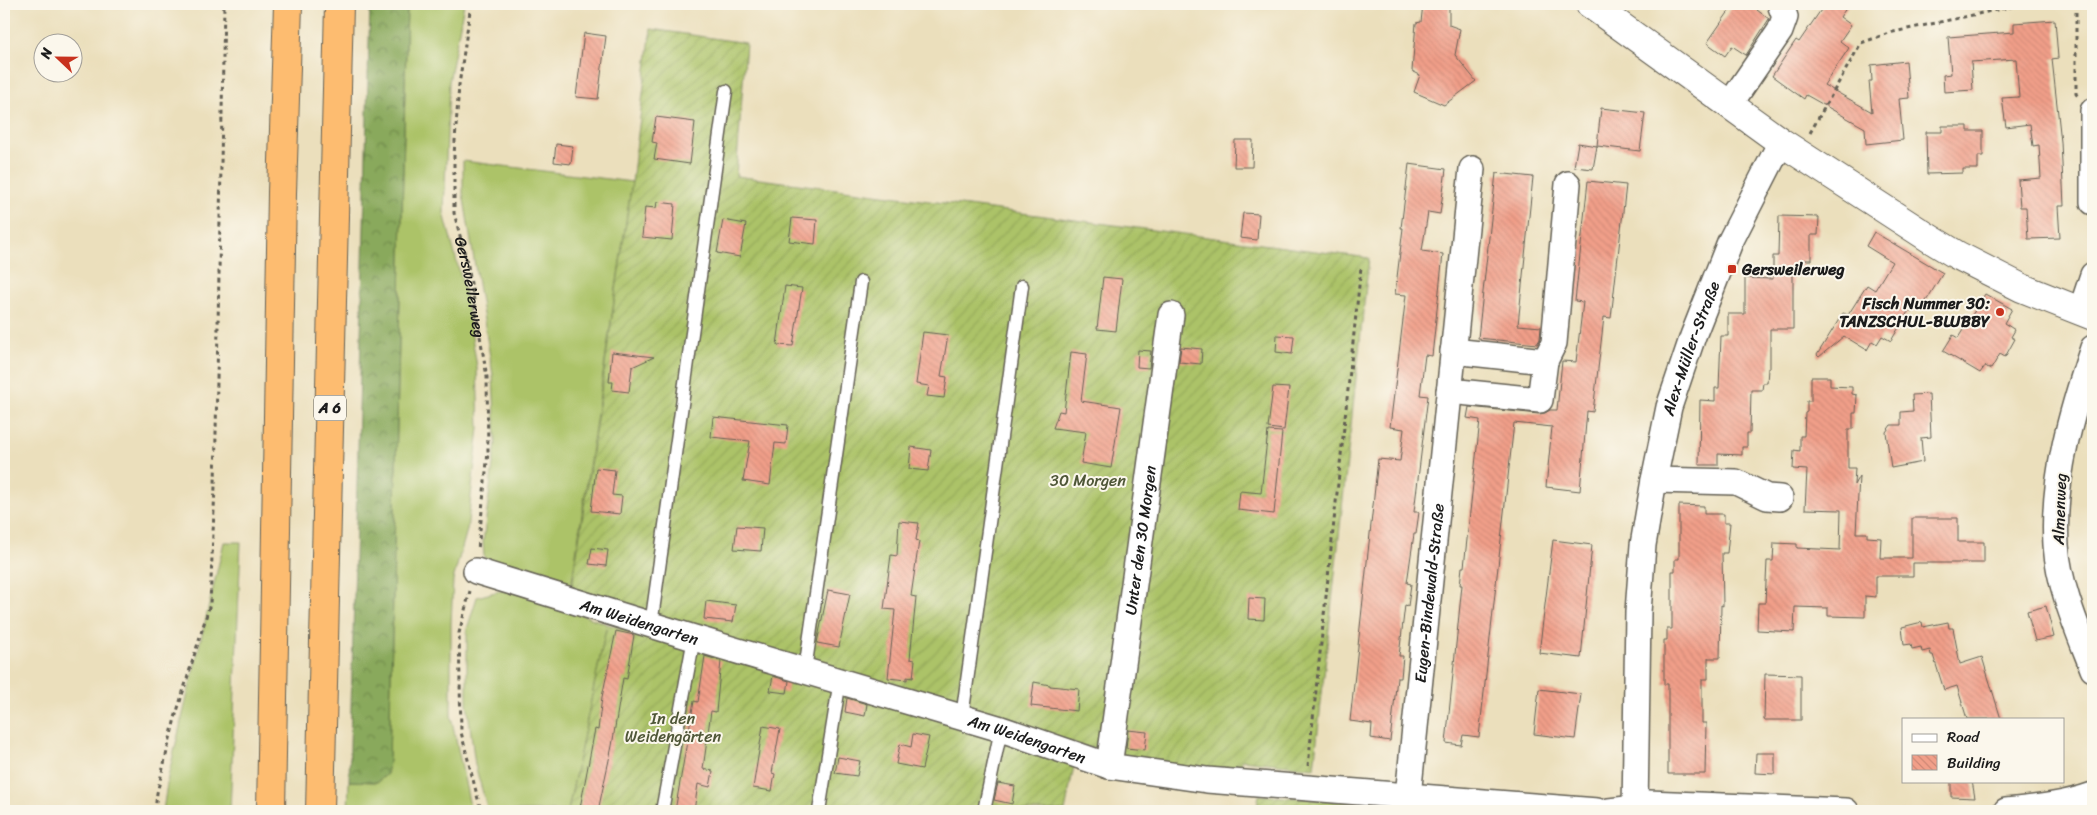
<svg xmlns="http://www.w3.org/2000/svg" width="2097" height="815" font-family="Sriracha,sans-serif">
<defs>
<pattern id="forest-crowns" width="20" height="18" patternUnits="userSpaceOnUse" patternTransform="scale(1.25)"><rect width="20" height="18" fill="#89a95c"/><path d="M2 6a3 3 0 1 1 6 0M12 15a3 3 0 1 1 6 0" fill="none" stroke="#6f894b"/></pattern>
<pattern id="garden-furrows" width="10" height="10" patternUnits="userSpaceOnUse" patternTransform="scale(1.25)"><rect width="10" height="10" fill="#acc368"/><path d="M-1 1l2-2M0 10L10 0M9 11l2-2" fill="none" stroke="#93a75a"/></pattern>
<pattern id="building-back-hatch" width="6" height="6" patternUnits="userSpaceOnUse" patternTransform="scale(1.25)"><rect width="6" height="6" fill="#f19f89"/><path d="M-1 5l2 2M0 0l6 6M5-1l2 2" fill="none" stroke="#ce8876"/></pattern>
</defs>
<rect width="100%" height="100%" fill="#fbf7ec"/>
<filter id="ink" filterUnits="userSpaceOnUse"><feTurbulence type="fractalNoise" baseFrequency=".02" numOctaves="2"/><feDisplacementMap in="SourceGraphic" scale="10" xChannelSelector="R" yChannelSelector="G"/><feConvolveMatrix kernelMatrix="1 2 1 2 8 2 1 2 1" color-interpolation-filters="sRGB"/></filter>
<filter id="wash" filterUnits="userSpaceOnUse"><feTurbulence type="fractalNoise" baseFrequency=".0096" numOctaves="4" result="noise"/><feDisplacementMap in="SourceGraphic" scale="20" xChannelSelector="R" yChannelSelector="G"/><feGaussianBlur stdDeviation="1.12" result="paint"/><feColorMatrix in="noise" values="0 0 0 0 0 0 0 0 0 0 0 0 0 0 0 0 0 1.4 0 .05"/><feComposite in="paint" operator="in"/></filter>
<g filter="url(#wash)">
<rect width="100%" height="100%" fill="#ebdfbc"/>
<g fill="#acc368" stroke="#647042">
<path d="M 407,4 L 464,4 L 449,82 L 444,213 L 464,289 L 477,367 L 479,428 L 467,530 L 453,580 L 451,623 L 451,716 L 471,811 L 348,811 L 349,781 L 377,782 L 387,774 L 389,762 Z"/>
<path d="M 463,161 L 632,182 L 570,594 L 499,570 L 484,557 L 483,542 L 496,442 L 493,375 L 463,193 Z"/>
<path d="M 224,542 L 241,542 L 230,811 L 163,811 L 168,777 Z"/>
<path d="M 510,588 L 607,624 L 568,811 L 488,811 L 475,765 L 467,702 L 467,629 L 477,597 Z"/>
</g>
<path fill="url(#forest-crowns)" stroke="#52623c" d="M 370,4 L 407,4 L 389,762 L 387,774 L 377,782 L 349,781 Z"/>
<g fill="url(#garden-furrows)" stroke="#647042">
<path d="M 651,29 L 746,43 L 736,176 L 1369,258 L 1314,768 L 1242,760 L 1239,777 L 1130,760 L 571,594 L 632,182 Z"/>
<path d="M 607,624 L 1076,756 L 1065,811 L 568,811 Z"/>
<path d="M 1259,795 L 1460,811 L 1256,811 Z"/>
</g>
<g id="blocks">
<g fill="url(#building-back-hatch)">
<path d="M 1423,4 L 1449,6 L 1449,25 L 1460,29 L 1455,55 L 1476,81 L 1444,105 L 1414,92 L 1420,75 L 1412,71 L 1416,23 L 1421,22 Z"/>
<path d="M 1734,4 L 1761,4 L 1757,10 L 1769,19 L 1746,55 L 1732,46 L 1725,56 L 1707,43 Z"/>
<path d="M 1825,4 L 1849,4 L 1840,17 L 1851,25 L 1840,41 L 1849,48 L 1824,85 L 1872,112 L 1869,81 L 1872,81 L 1871,65 L 1906,61 L 1909,98 L 1899,99 L 1903,140 L 1866,144 L 1865,128 L 1806,95 L 1804,99 L 1772,76 L 1796,40 L 1799,42 Z"/>
<path d="M 2055,20 L 2058,58 L 2052,59 L 2061,142 L 2064,206 L 2058,206 L 2060,238 L 2028,239 L 2026,207 L 2020,207 L 2018,180 L 2041,178 L 2039,145 L 2033,146 L 2030,124 L 2006,127 L 2002,98 L 2019,97 L 2016,59 L 1971,62 L 1973,90 L 1944,92 L 1943,75 L 1951,74 L 1948,37 L 2014,32 L 2014,23 Z"/>
<path d="M 584,33 L 606,36 L 598,99 L 576,97 Z"/>
<path d="M 1601,108 L 1645,113 L 1640,151 L 1597,146 Z"/>
<path d="M 656,117 L 695,122 L 690,164 L 654,159 L 657,143 L 652,142 Z"/>
<path d="M 1942,126 L 1968,126 L 1968,131 L 1983,131 L 1983,156 L 1978,156 L 1978,169 L 1963,169 L 1963,173 L 1927,174 L 1926,132 L 1942,132 Z"/>
<path d="M 1235,140 L 1253,140 L 1252,167 L 1234,167 Z"/>
<path d="M 1578,143 L 1597,146 L 1593,169 L 1574,167 Z"/>
<path d="M 556,144 L 573,146 L 571,164 L 554,162 Z"/>
<path d="M 1409,164 L 1446,169 L 1440,214 L 1428,212 L 1422,251 L 1443,254 L 1432,356 L 1425,355 L 1420,395 L 1428,396 L 1414,512 L 1419,512 L 1416,534 L 1414,534 L 1407,583 L 1411,584 L 1408,606 L 1405,605 L 1399,656 L 1403,656 L 1401,678 L 1397,678 L 1390,741 L 1371,738 L 1372,724 L 1350,721 L 1378,459 L 1400,461 L 1404,429 L 1390,427 L 1406,295 L 1395,294 L 1403,228 L 1401,228 Z"/>
<path d="M 1496,173 L 1533,177 L 1518,325 L 1541,327 L 1540,339 L 1537,344 L 1478,338 Z"/>
<path d="M 1588,181 L 1626,185 L 1611,318 L 1604,317 L 1593,412 L 1587,411 L 1580,491 L 1546,487 L 1552,427 L 1514,423 L 1479,737 L 1463,735 L 1461,745 L 1446,743 L 1462,585 L 1460,585 L 1462,567 L 1464,567 L 1480,420 L 1467,418 L 1469,407 L 1539,414 L 1545,413 L 1550,410 L 1557,410 L 1562,361 L 1576,362 L 1583,302 L 1575,301 Z"/>
<path d="M 657,202 L 675,204 L 672,240 L 642,237 L 645,207 L 656,208 Z"/>
<path d="M 1243,213 L 1259,214 L 1257,240 L 1240,238 Z"/>
<path d="M 1779,216 L 1819,217 L 1818,235 L 1811,235 L 1811,260 L 1802,260 L 1802,270 L 1793,270 L 1793,329 L 1770,329 L 1770,368 L 1768,368 L 1767,383 L 1763,383 L 1762,390 L 1751,390 L 1750,433 L 1747,433 L 1747,447 L 1742,447 L 1742,455 L 1718,454 L 1718,465 L 1699,465 L 1700,400 L 1715,401 L 1715,388 L 1719,388 L 1721,336 L 1728,336 L 1728,314 L 1745,314 L 1745,278 L 1773,279 L 1773,256 L 1778,256 Z"/>
<path d="M 792,218 L 817,220 L 815,244 L 789,241 Z"/>
<path d="M 723,220 L 746,224 L 740,257 L 717,253 Z"/>
<path d="M 1874,232 L 1943,273 L 1922,308 L 1917,305 L 1912,312 L 1909,310 L 1891,341 L 1882,336 L 1877,344 L 1872,341 L 1867,350 L 1844,336 L 1819,357 L 1817,355 L 1843,313 L 1848,315 L 1867,285 L 1875,290 L 1892,262 L 1866,246 Z"/>
<path d="M 1103,277 L 1122,279 L 1116,331 L 1097,329 Z"/>
<path d="M 785,286 L 802,288 L 793,346 L 777,345 Z"/>
<path d="M 1985,294 L 2012,309 L 2004,323 L 2015,330 L 2011,337 L 2015,339 L 2005,357 L 2000,354 L 1991,369 L 1985,366 L 1980,373 L 1943,351 L 1953,335 L 1958,338 Z"/>
<path d="M 923,332 L 948,335 L 941,376 L 947,377 L 944,398 L 927,396 L 929,386 L 916,384 Z"/>
<path d="M 1277,335 L 1294,336 L 1292,354 L 1276,352 Z"/>
<path d="M 1181,347 L 1202,349 L 1201,364 L 1179,362 Z"/>
<path d="M 1138,350 L 1151,351 L 1149,368 L 1137,367 Z"/>
<path d="M 612,352 L 654,357 L 632,367 L 629,392 L 612,390 L 613,382 L 609,382 Z"/>
<path d="M 1071,352 L 1087,354 L 1081,401 L 1121,407 L 1111,468 L 1081,463 L 1086,432 L 1053,428 L 1059,411 L 1064,412 Z"/>
<path d="M 1811,377 L 1830,377 L 1830,386 L 1852,387 L 1852,394 L 1857,395 L 1856,413 L 1853,413 L 1853,429 L 1848,429 L 1848,468 L 1855,468 L 1854,485 L 1859,476 L 1856,533 L 1867,533 L 1867,537 L 1881,538 L 1880,558 L 1912,558 L 1912,518 L 1958,518 L 1958,542 L 1984,542 L 1984,563 L 1913,563 L 1913,576 L 1876,576 L 1876,597 L 1865,596 L 1865,617 L 1828,616 L 1828,608 L 1795,607 L 1794,632 L 1757,630 L 1758,603 L 1765,603 L 1767,561 L 1773,561 L 1774,543 L 1797,544 L 1797,548 L 1840,550 L 1841,510 L 1805,509 L 1807,470 L 1793,469 L 1794,450 L 1800,451 L 1800,436 L 1804,436 L 1805,413 L 1807,412 L 1807,401 L 1811,401 Z"/>
<path d="M 1273,387 L 1289,388 L 1284,430 L 1268,428 Z"/>
<path d="M 1929,394 L 1931,437 L 1921,438 L 1923,462 L 1891,468 L 1886,432 L 1891,425 L 1901,425 L 1901,412 L 1913,411 L 1912,395 Z"/>
<path d="M 713,417 L 788,425 L 786,444 L 775,443 L 770,485 L 743,481 L 750,441 L 711,437 Z"/>
<path d="M 1268,431 L 1282,432 L 1274,514 L 1238,510 L 1240,491 L 1261,493 Z"/>
<path d="M 911,447 L 931,450 L 928,471 L 909,469 Z"/>
<path d="M 596,468 L 615,470 L 612,495 L 622,496 L 620,514 L 591,511 Z"/>
<path d="M 1679,505 L 1704,506 L 1704,514 L 1724,514 L 1724,523 L 1730,523 L 1727,553 L 1722,553 L 1723,606 L 1721,605 L 1720,658 L 1708,658 L 1708,679 L 1702,679 L 1702,723 L 1706,723 L 1705,774 L 1668,774 L 1668,684 L 1664,684 L 1664,640 L 1667,640 L 1667,629 L 1672,629 L 1672,571 L 1675,571 L 1675,559 L 1679,559 Z"/>
<path d="M 899,521 L 919,523 L 916,540 L 919,541 L 911,596 L 916,597 L 910,659 L 915,660 L 913,678 L 907,677 L 907,680 L 888,678 L 895,610 L 884,609 L 891,555 L 897,556 Z"/>
<path d="M 737,526 L 763,528 L 761,551 L 734,549 Z"/>
<path d="M 1553,540 L 1592,545 L 1581,658 L 1539,653 Z"/>
<path d="M 592,548 L 608,550 L 606,566 L 589,564 Z"/>
<path d="M 828,590 L 850,594 L 839,647 L 817,643 Z"/>
<path d="M 1249,598 L 1265,599 L 1264,620 L 1248,619 Z"/>
<path d="M 706,601 L 736,605 L 733,622 L 704,619 Z"/>
<path d="M 2046,606 L 2054,637 L 2035,641 L 2027,611 Z"/>
<path d="M 1922,622 L 1923,627 L 1948,622 L 1949,628 L 1953,628 L 1960,664 L 1982,657 L 2001,719 L 1967,719 L 1957,686 L 1944,690 L 1933,655 L 1931,655 L 1930,650 L 1922,652 L 1921,647 L 1912,649 L 1911,644 L 1904,645 L 1902,627 Z"/>
<path d="M 616,631 L 634,635 L 627,679 L 623,678 L 612,746 L 601,797 L 598,811 L 595,811 L 580,808 L 595,729 L 598,730 L 602,697 Z"/>
<path d="M 705,656 L 721,661 L 716,712 L 711,711 L 703,769 L 713,771 L 710,787 L 698,784 L 694,811 L 675,811 L 694,701 L 698,702 Z"/>
<path d="M 1765,674 L 1801,675 L 1801,720 L 1764,720 Z"/>
<path d="M 773,676 L 789,681 L 787,693 L 770,691 Z"/>
<path d="M 1034,682 L 1050,685 L 1050,686 L 1079,689 L 1077,711 L 1031,706 Z"/>
<path d="M 1539,689 L 1581,694 L 1575,739 L 1534,734 Z"/>
<path d="M 847,698 L 867,704 L 865,716 L 845,712 Z"/>
<path d="M 763,726 L 780,729 L 772,773 L 775,774 L 772,791 L 753,788 Z"/>
<path d="M 1128,730 L 1147,732 L 1145,750 L 1126,748 Z"/>
<path d="M 913,734 L 929,737 L 922,769 L 896,764 L 900,744 L 911,747 Z"/>
<path d="M 1756,753 L 1775,753 L 1775,774 L 1755,773 Z"/>
<path d="M 838,757 L 860,761 L 857,776 L 835,773 Z"/>
<path d="M 1951,781 L 1972,781 L 1975,798 L 1951,797 Z"/>
<path d="M 998,783 L 1015,786 L 1012,804 L 994,800 Z"/>
</g>
</g>
</g>
<g filter="url(#ink)">
<use href="#blocks" fill-opacity="0" stroke="#646054" stroke-width="1"/>
<g fill="none" stroke-linecap="round" stroke-linejoin="round">
<g stroke="#646054" stroke-width="15">
<g id="service">
<path d="M 651,625 L 726,91"/>
<path d="M 805,670 L 861,282"/>
<path d="M 962,717 L 1022,286"/>
<path d="M 662,811 L 694,638"/>
<path d="M 819,811 L 840,680"/>
<path d="M 984,811 L 1001,729"/>
</g>
</g>
<g stroke="#646054" stroke-width="28">
<g id="minor">
<path d="M 1730,104 L 1780,31 L 1785,17 L 1780,4"/>
<path d="M 2093,111 L 2093,202"/>
<path d="M 2081,311 L 2093,275"/>
<path d="M 2093,348 C 2072,411 2052,477 2056,545 C 2059,587 2078,630 2093,669"/>
<path d="M 1453,351 L 1545,361 L 1554,343 L 1568,184"/>
<path d="M 1449,391 L 1540,400 L 1545,361"/>
<path d="M 1654,480 L 1736,482 L 1767,497 L 1780,498"/>
<path id="s2" d="M 476,571 L 694,638 L 1001,729 L 1109,766 L 1207,780 L 1597,811"/>
<path id="s3" d="M 1109,766 L 1171,315"/>
<path id="s4" d="M 1408,796 L 1472,169"/>
<path d="M 1609,811 L 1635,808 L 1648,803 L 1846,811"/>
<path id="s5" d="M 1635,811 L 1638,612 L 1643,545 L 1654,480 L 1669,407 L 1693,336 L 1730,242 L 1781,142"/>
<path d="M 2006,811 C 2036,808 2065,805 2093,795"/>
</g>
</g>
<g stroke="#646054" stroke-width="30">
<path id="tertiary" d="M 1590,4 L 1781,142 L 1929,238 L 1957,255 L 2022,288 L 2093,316"/>
</g>
<g stroke="#646054" stroke-width="30">
<g id="motorway">
<path d="M 271,811 L 282,193 L 288,4"/>
<path d="M 320,811 L 339,4"/>
</g>
</g>
<g stroke="#646054" stroke-width="3" stroke-dasharray="4 4" stroke-linecap="butt">
<path id="s1" d="M 471,4 L 459,85 L 454,155 L 454,213 L 468,266 L 487,377 L 488,452 L 478,550"/>
<path d="M 2076,4 L 2076,94 L 2078,96"/>
<path d="M 1810,133 L 1861,43 L 1889,33 L 2024,4"/>
<path d="M 470,591 L 459,633 L 461,732 L 481,811"/>
<path d="M 1308,766 L 1361,267"/>
<path d="M 155,811 L 157,793 L 175,718 L 210,604 L 215,486 L 224,4"/>
</g>
<use href="#service" stroke="#fff" stroke-width="12"/>
<use href="#minor" stroke="#fff" stroke-width="25"/>
<use href="#tertiary" stroke="#fff" stroke-width="28"/>
<use href="#motorway" stroke="#fdbc70" stroke-width="28"/>
</g>
</g>
<g fill="#c8321e" stroke="#fbf7ec" stroke-width="2">
<rect x="1727" y="264" width="10" height="10" rx="2.5"/>
<circle cx="2000" cy="312" r="5"/>
</g>
<g text-anchor="middle" stroke-width="4" stroke-linejoin="round" paint-order="stroke">
<rect fill="#fbf7ec" stroke="#5f5e5a" stroke-width="1" x="314" y="395.5" width="32" height="25" rx="4"/>
<g font-size="15" font-weight="bold" fill="#1c1c1c">
<text x="330" y="413">A 6</text>
</g>
<g font-size="16" font-weight="bold" fill="#1c1c1c" stroke="#fbf7ec" text-anchor="start">
<text x="1742" y="275">Gersweilerweg</text>
<text x="1990" y="309" text-anchor="end">Fisch Nummer 30:<tspan x="1990" dy="18">TANZSCHUL-BLUBBY</tspan></text>
</g>
<g font-size="16" fill="#1c1c1c" stroke="#fbf7ec">
<text dy="6" stroke="none"><textPath href="#s1" startOffset="286">Gersweilerweg</textPath></text>
<text dy="6" stroke="none"><textPath href="#s5" startOffset="469">Alex-Müller-Straße</textPath></text>
<text transform="translate(2059 509) rotate(-88)" y="6">Almenweg</text>
<text dy="6" stroke="none"><textPath href="#s3" startOffset="228">Unter den 30 Morgen</textPath></text>
<text dy="6" stroke="none"><textPath href="#s4" startOffset="204">Eugen-Bindewald-Straße</textPath></text>
<text dy="6" stroke="none"><textPath href="#s2" startOffset="171">Am Weidengarten</textPath></text>
<text dy="6" stroke="none"><textPath href="#s2" startOffset="576">Am Weidengarten</textPath></text>
</g>
<g font-size="16" fill="#4e5637" stroke="#fbf7ec">
<text x="1088" y="486">30 Morgen</text>
<text x="673" y="724">In den<tspan x="673" dy="18">Weidengärten</tspan></text>
</g>
</g>
<rect width="2097" height="815" fill="none" stroke="#fbf7ec" stroke-width="20"/>
<rect x="1902" y="718" width="162" height="65" fill="#fbf7ec" stroke="#a29f99"/>
<rect x="1912" y="734" width="25" height="8" fill="#ffffff" stroke="#a29f99"/>
<text x="1947" y="742" font-size="15" fill="#1c1c1c">Road</text>
<rect x="1912" y="755" width="25" height="15" fill="url(#building-back-hatch)" stroke="#a29f99"/>
<text x="1947" y="768" font-size="15" fill="#1c1c1c">Building</text>
<g transform="translate(58 58) rotate(292)"><circle r="24" fill="#fbf7ec" stroke="#a29f99"/>
<path d="M0-4L9 19L0 12L-9 19Z" fill="#c8321e"/>
<text y="-8" font-size="14" font-weight="bold" text-anchor="middle" fill="#1c1c1c">N</text>
</g>
</svg>
